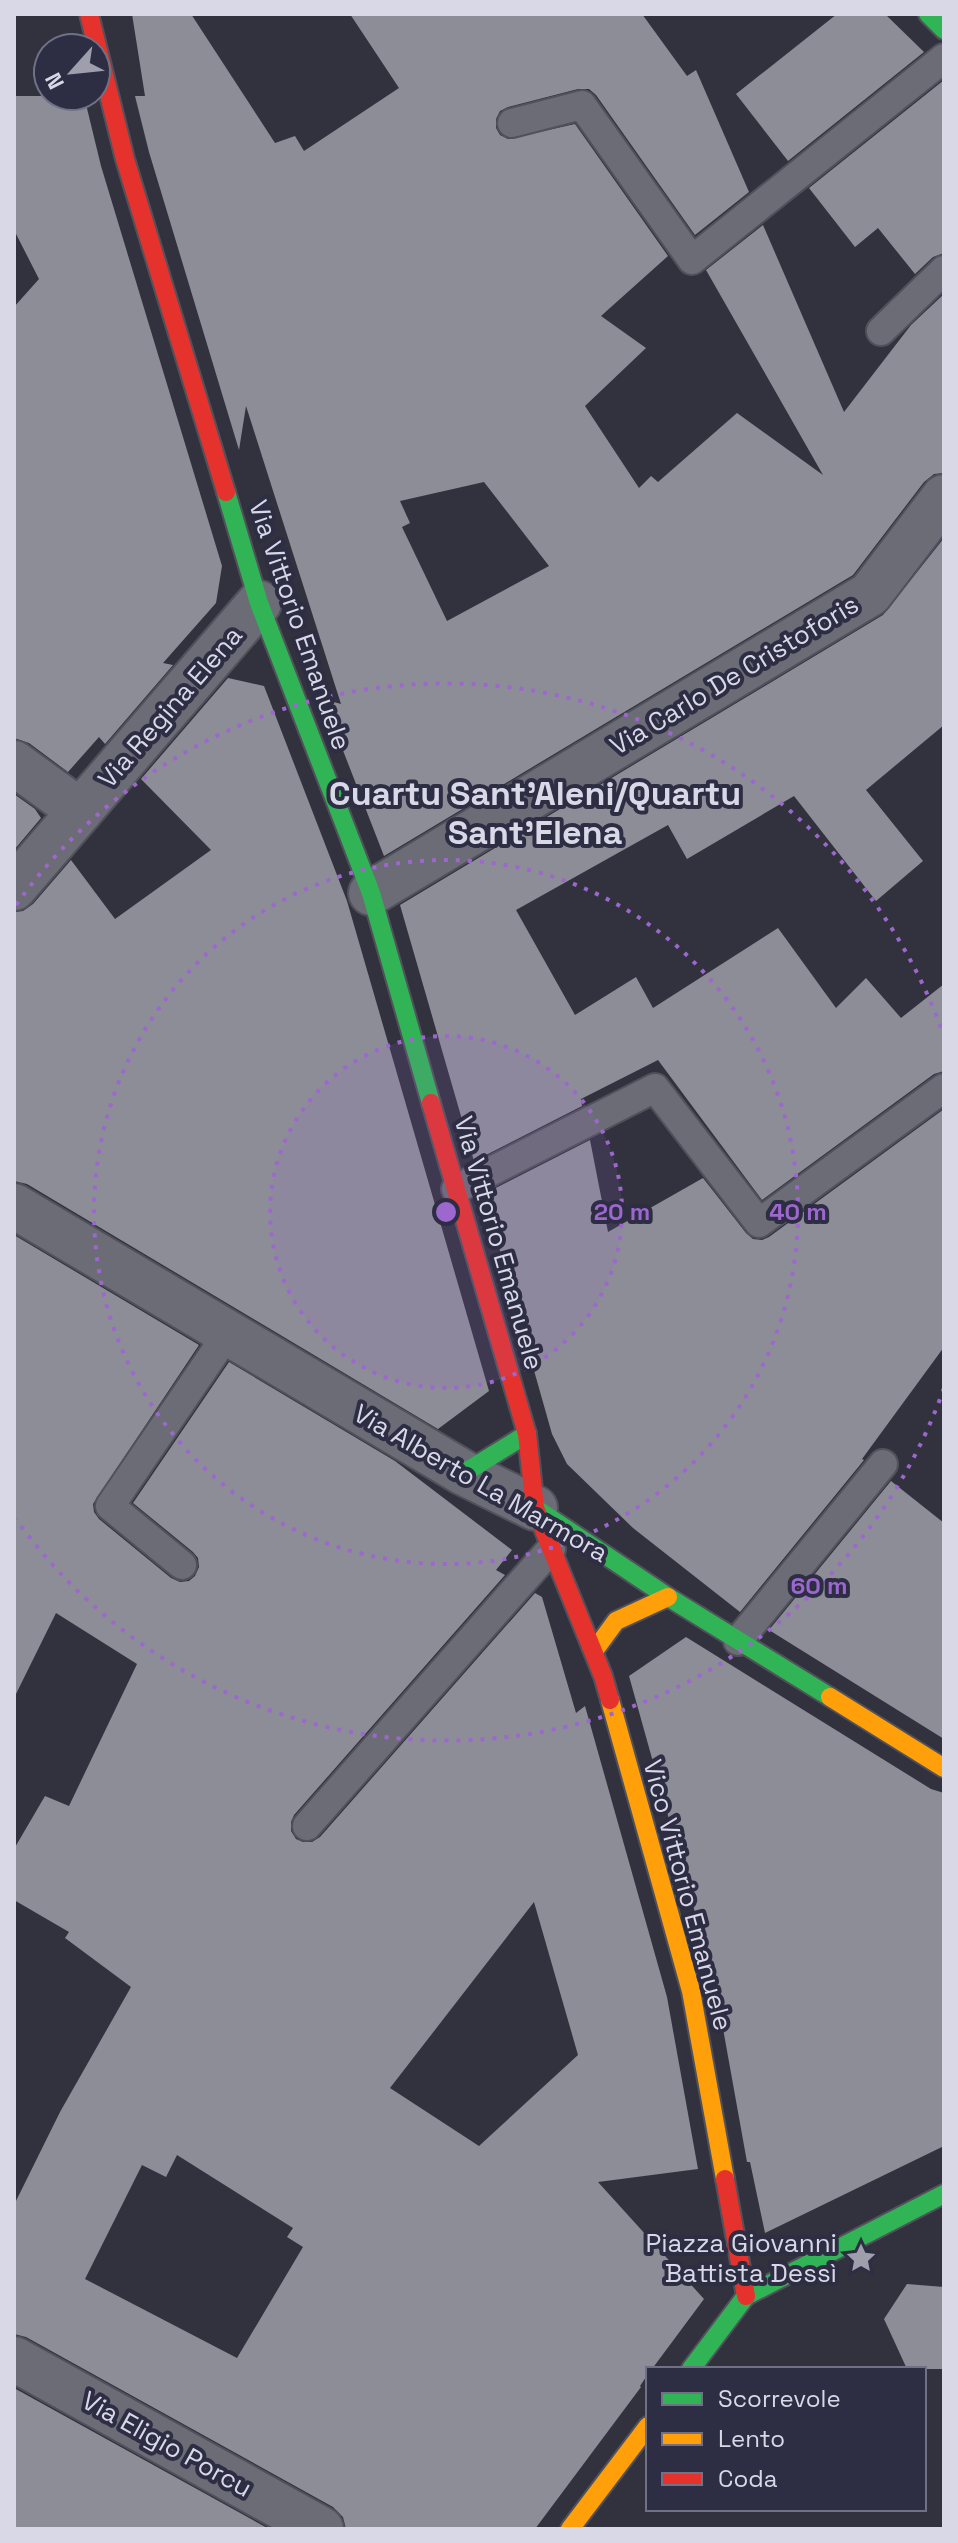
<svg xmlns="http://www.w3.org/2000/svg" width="958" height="2543" font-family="'Space Grotesk',sans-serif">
<rect width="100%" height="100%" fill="#32323f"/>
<g fill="#8d8d98" fill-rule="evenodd">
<path d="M 132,14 L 191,14 L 275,143 L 295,136 L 304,151 L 399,88 L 350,14 L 642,14 L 687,76 L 696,70 L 749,192 L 695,235 L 596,95 L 589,89 L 578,89 L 508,107 L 500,111 L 496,119 L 496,128 L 500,135 L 508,139 L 575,124 L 668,256 L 601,316 L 646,348 L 585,406 L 639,488 L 651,476 L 658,482 L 737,413 L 823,475 L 706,270 L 763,225 L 844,412 L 911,325 L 944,294 L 944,473 L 934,474 L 924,482 L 853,575 L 384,856 L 323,699 L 341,704 L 246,406 L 239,450 L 149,152 L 135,96 L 145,96 ZM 484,482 L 549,566 L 447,621 L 402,527 L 410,523 L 400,501 Z"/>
<path d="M 837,14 L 885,14 L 924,52 L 788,161 L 736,94 Z"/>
<path d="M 944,80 L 944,253 L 933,257 L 915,274 L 878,228 L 855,247 L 809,188 Z"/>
<path d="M 14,96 L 84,96 L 101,166 L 222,566 L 216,603 L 163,663 L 173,665 L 105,744 L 99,737 L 68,772 L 29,743 L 14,738 L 14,307 L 39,279 L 14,230 Z"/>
<path d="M 944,538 L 944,725 L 866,790 L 923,861 L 876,901 L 794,796 L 687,859 L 668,825 L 516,910 L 575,1015 L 636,977 L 653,1008 L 778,928 L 836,1008 L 866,978 L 901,1018 L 944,984 L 944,1071 L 934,1074 L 762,1200 L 658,1060 L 581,1099 L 582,1106 L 474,1161 L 400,905 L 883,615 Z"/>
<path d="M 228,678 L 264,686 L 347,901 L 489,1391 L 438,1429 L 27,1184 L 14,1181 L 14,912 L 23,911 L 33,904 L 71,860 L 115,919 L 211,850 L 141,779 Z"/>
<path d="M 14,794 L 35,809 L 41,818 L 14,850 Z"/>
<path d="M 944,1109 L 944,1347 L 862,1459 L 864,1460 L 740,1612 L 633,1528 L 567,1464 L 552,1434 L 484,1194 L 590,1140 L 608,1232 L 703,1178 L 746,1233 L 753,1239 L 762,1240 L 769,1237 Z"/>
<path d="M 14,1235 L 199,1345 L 93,1504 L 94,1512 L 99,1519 L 171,1578 L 180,1582 L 189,1581 L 195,1576 L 199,1567 L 198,1558 L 193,1552 L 133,1503 L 229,1362 L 395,1461 L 512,1550 L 496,1570 L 505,1575 L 294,1815 L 291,1822 L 291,1831 L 296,1839 L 303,1842 L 312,1842 L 320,1837 L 535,1593 L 542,1597 L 576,1713 L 585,1706 L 667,1997 L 698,2169 L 598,2182 L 704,2299 L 652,2369 L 648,2369 L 648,2374 L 640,2386 L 641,2387 L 535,2529 L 346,2529 L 343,2517 L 333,2507 L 26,2337 L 14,2334 L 14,2205 L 60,2112 L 131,1987 L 65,1938 L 69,1932 L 14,1900 L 14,1849 L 45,1796 L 69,1806 L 137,1664 L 56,1613 L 14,1698 ZM 534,1902 L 578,2055 L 479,2146 L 390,2088 ZM 177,2155 L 293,2228 L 287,2237 L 303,2247 L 237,2358 L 85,2279 L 142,2165 L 166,2177 Z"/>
<path d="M 891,1481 L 944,1523 L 944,1739 L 769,1630 Z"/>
<path d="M 686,1637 L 931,1789 L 944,1793 L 944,2146 L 765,2233 L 750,2162 L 747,2162 L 715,1984 L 629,1676 Z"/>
<path d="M 907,2284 L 944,2287 L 944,2369 L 907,2369 L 884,2319 Z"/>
<path d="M 14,2388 L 269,2529 L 14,2529 Z"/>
</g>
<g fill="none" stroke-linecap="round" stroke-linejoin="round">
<g stroke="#51515c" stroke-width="32">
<g id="lane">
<path d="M 512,123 L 582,105 L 692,260 L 944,58"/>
<path d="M 881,331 L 944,270"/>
<path d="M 456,1189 L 655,1088 L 759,1223 L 944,1088"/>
<path d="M 182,1565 L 110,1506 L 228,1333"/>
<path d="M 738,1641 L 883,1464"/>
<path d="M 307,1826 L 551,1549"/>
</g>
</g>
<g stroke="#51515c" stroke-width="48">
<g id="street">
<path d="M 14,763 L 80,811"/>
<path d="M 14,888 L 259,603"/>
<path d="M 371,893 L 870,594 L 944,497"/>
<path d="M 14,1206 L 464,1473 L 535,1508"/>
<path d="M 14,2359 L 321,2529"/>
</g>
</g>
<g stroke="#51515c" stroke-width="22">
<g id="fast">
<path d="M 928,14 L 944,30"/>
<path d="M 226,492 L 259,603 L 371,893 L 431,1103"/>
<path d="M 464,1473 L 527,1434"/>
<path d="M 535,1508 L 668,1597 L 830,1697"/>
<path d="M 691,2369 L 746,2296 L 944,2194"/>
</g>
</g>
<g stroke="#51515c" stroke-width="22">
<g id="slow">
<path d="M 594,1651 L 616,1621 L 668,1597"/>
<path d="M 830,1697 L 944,1768"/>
<path d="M 610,1700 L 691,1991 L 725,2179"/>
<path d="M 570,2529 L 648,2426"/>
</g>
</g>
<g stroke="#51515c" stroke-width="22">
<g id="jam">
<path d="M 89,14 L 125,159 L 226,492"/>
<path d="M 431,1103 L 527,1434 L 535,1508 L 603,1676 L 610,1700"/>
<path d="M 725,2179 L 746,2296"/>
</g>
</g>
<use href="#lane" stroke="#6c6c76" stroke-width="28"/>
<use href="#street" stroke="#6c6c76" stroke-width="44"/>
<use href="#fast" stroke="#30b455" stroke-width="18"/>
<use href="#slow" stroke="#ff9f0a" stroke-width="18"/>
<use href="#jam" stroke="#e5322d" stroke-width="18"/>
</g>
<circle cx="446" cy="1212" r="176" fill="#9c68cd" fill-opacity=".12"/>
<g fill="none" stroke="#9c68cd" stroke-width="4" stroke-dasharray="4 8">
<circle cx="446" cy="1212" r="176"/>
<circle cx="446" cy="1212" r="352"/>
<path d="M944 1388A528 528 0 0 1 16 1519M16 905A528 528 0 0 1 944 1036"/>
</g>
<defs>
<g id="sight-bare" transform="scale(2.4)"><path d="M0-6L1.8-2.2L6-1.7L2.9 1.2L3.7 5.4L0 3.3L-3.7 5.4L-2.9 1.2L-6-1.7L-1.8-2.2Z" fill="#9e9eac" stroke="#2d2d44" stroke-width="2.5" paint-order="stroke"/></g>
</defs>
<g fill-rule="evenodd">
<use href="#sight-bare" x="861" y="2258"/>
</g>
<g text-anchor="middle" stroke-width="8" stroke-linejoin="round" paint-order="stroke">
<g font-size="26" fill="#d8d8e7" stroke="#2d2d44">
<text transform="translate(300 625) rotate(71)" y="9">Via Vittorio Emanuele</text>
<text transform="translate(734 675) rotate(-31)" y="9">Via Carlo De Cristoforis</text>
<text transform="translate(170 707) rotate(-49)" y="9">Via Regina Elena</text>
<text transform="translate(499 1243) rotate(74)" y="9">Via Vittorio Emanuele</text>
<text transform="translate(481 1483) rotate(30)" y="9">Via Alberto La Marmora</text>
<text transform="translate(688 1895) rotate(75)" y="9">Vico Vittorio Emanuele</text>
<text transform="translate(167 2444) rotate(29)" y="9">Via Eligio Porcu</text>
</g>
<g font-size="26" fill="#d8d8e7" stroke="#2d2d44" text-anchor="end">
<text x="837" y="2252">Piazza Giovanni<tspan x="837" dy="30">Battista Dessì</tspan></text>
</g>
<g font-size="34" font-weight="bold" fill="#d8d8e7" stroke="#2d2d44">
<text x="535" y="805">Cuartu Sant'Aleni/Quartu<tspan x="535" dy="39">Sant'Elena</tspan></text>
</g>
</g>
<circle cx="446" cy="1212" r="12" fill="#9c68cd" stroke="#2d2d44" stroke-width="4"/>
<g font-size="24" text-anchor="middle" font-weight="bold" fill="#9c68cd" stroke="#2d2d44" stroke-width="8" stroke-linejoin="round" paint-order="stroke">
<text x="622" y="1220">20 m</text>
<text x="798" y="1220">40 m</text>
<text x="819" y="1594">60 m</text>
</g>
<rect width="958" height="2543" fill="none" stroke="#d8d8e7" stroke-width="32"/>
<rect x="646" y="2367" width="280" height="144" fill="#2d2d44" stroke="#717185" stroke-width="2"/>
<rect x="662" y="2393" width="40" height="12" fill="#30b455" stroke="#717185" stroke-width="2"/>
<text x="718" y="2407" font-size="24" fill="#d8d8e7">Scorrevole</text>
<rect x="662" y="2433" width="40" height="12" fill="#ff9f0a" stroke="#717185" stroke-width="2"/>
<text x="718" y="2447" font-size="24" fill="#d8d8e7">Lento</text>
<rect x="662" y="2473" width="40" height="12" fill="#e5322d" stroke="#717185" stroke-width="2"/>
<text x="718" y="2487" font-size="24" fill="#d8d8e7">Coda</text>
<g transform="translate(72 72) rotate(243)"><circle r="38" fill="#2d2d44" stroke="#717185" stroke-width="2"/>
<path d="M0-6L14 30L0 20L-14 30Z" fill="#9e9eac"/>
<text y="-12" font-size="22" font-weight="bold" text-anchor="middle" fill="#d8d8e7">N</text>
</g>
</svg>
